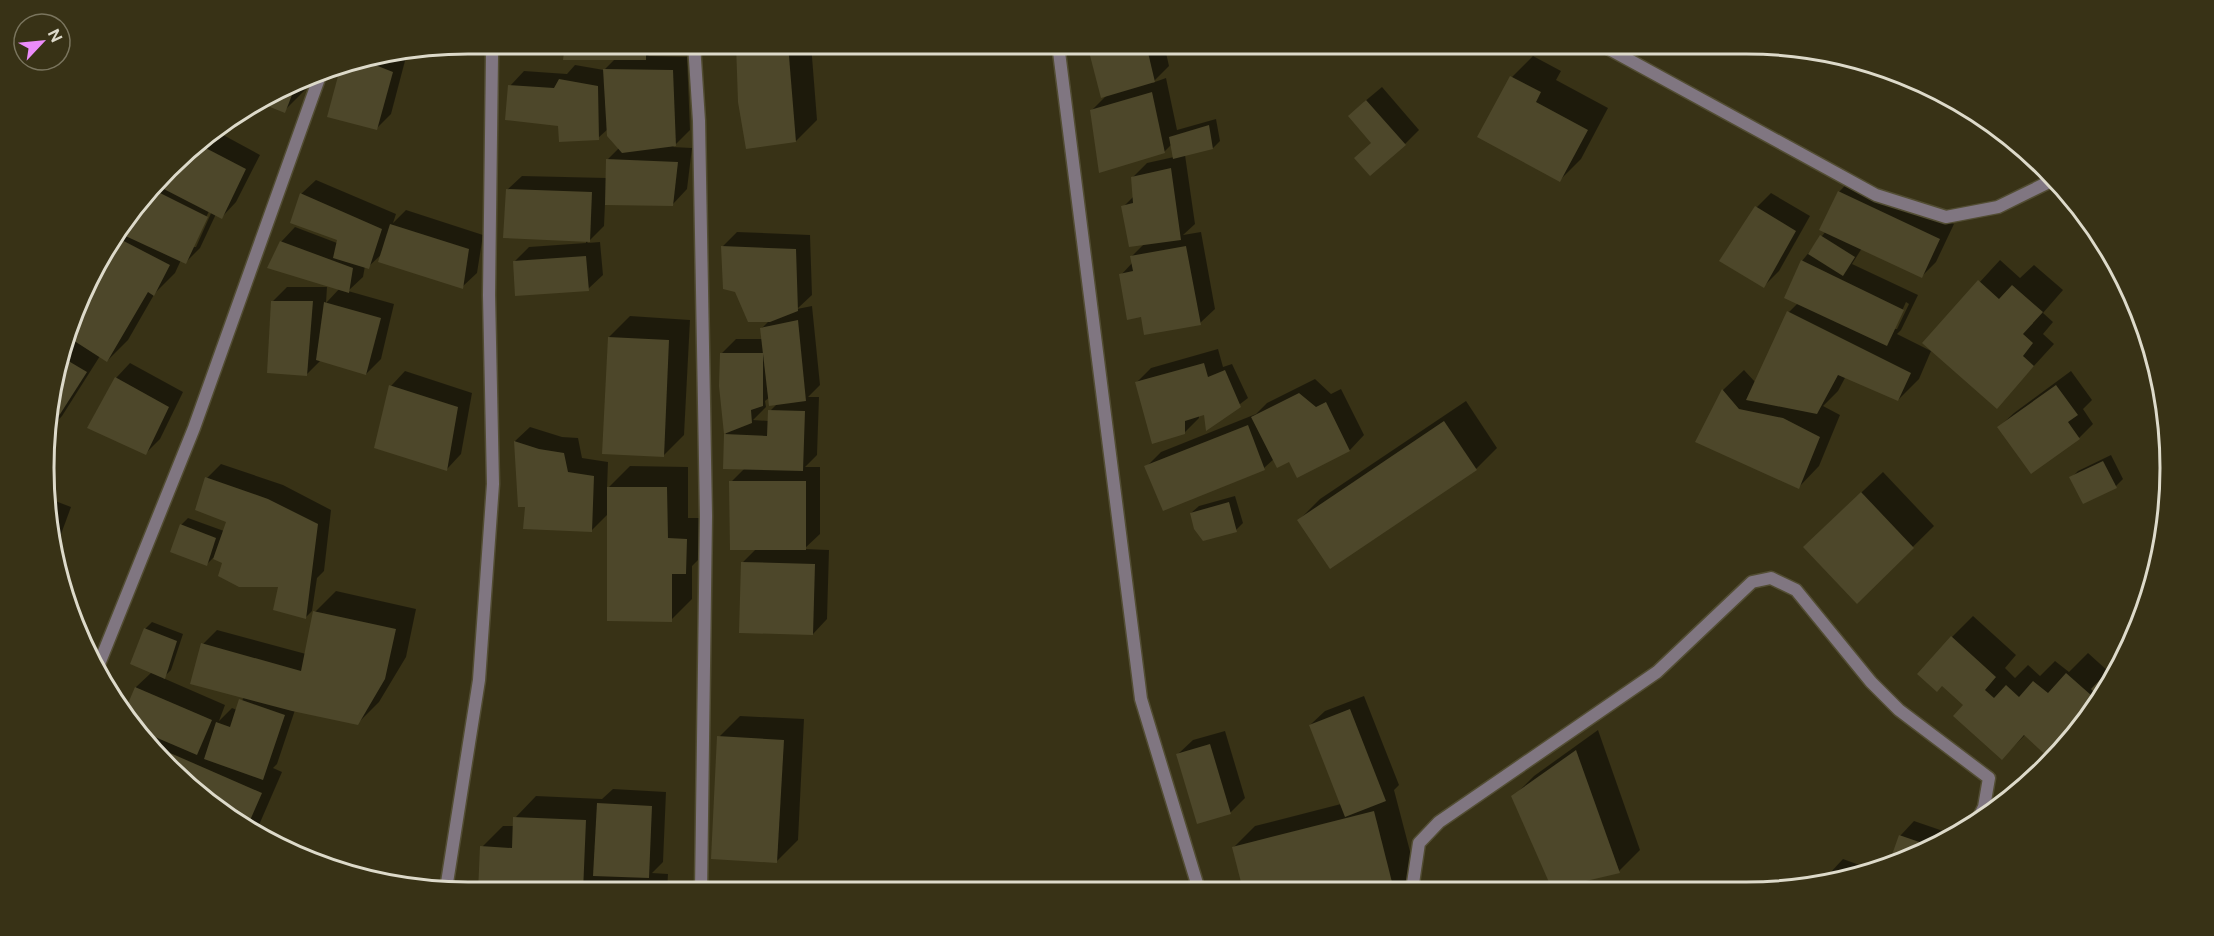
<svg xmlns="http://www.w3.org/2000/svg" width="2214" height="936" font-family="'Public Sans',sans-serif">
<rect width="100%" height="100%" fill="#383216"/>
<g fill="#0007" fill-rule="evenodd">
<path d="M 567,44 L 660,44 L 648,56 L 687,57 L 690,130 L 673,147 L 692,148 L 687,189 L 673,204 L 605,204 L 604,226 L 587,243 L 600,242 L 603,275 L 588,289 L 514,262 L 529,247 L 586,243 L 586,241 L 507,190 L 522,176 L 607,178 L 608,159 L 619,148 L 608,129 L 598,138 L 559,124 L 510,86 L 524,71 L 567,74 L 575,65 L 604,70 L 615,59 L 565,59 Z"/>
<path d="M 738,44 L 811,44 L 817,120 L 796,141 L 740,102 Z"/>
<path d="M 1089,44 L 1164,44 L 1169,66 L 1152,83 L 1166,78 L 1177,130 L 1216,119 L 1220,141 L 1213,148 L 1185,155 L 1195,224 L 1183,235 L 1201,232 L 1215,309 L 1200,323 L 1142,315 L 1121,275 L 1133,262 L 1132,256 L 1145,243 L 1123,207 L 1134,196 L 1132,178 L 1147,163 L 1174,157 L 1172,144 L 1164,152 L 1091,111 L 1108,94 L 1102,96 Z"/>
<path d="M 400,55 L 406,57 L 391,114 L 376,129 L 329,116 L 342,64 Z"/>
<path d="M 1533,56 L 1561,71 L 1556,80 L 1608,108 L 1581,159 L 1560,180 L 1512,77 Z"/>
<path d="M 311,75 L 305,90 L 284,111 L 256,100 Z"/>
<path d="M 1382,87 L 1419,130 L 1405,144 L 1372,142 L 1364,102 Z"/>
<path d="M 214,130 L 260,155 L 236,202 L 222,217 L 216,214 L 200,248 L 186,262 L 181,260 L 175,273 L 155,293 L 128,340 L 107,361 L 100,356 L 62,416 L 48,431 L 47,412 L 66,331 L 100,256 L 188,149 ZM 210,209 L 212,211 L 196,247 L 192,247 Z"/>
<path d="M 1853,177 L 1954,224 L 1936,262 L 1922,276 L 1862,248 L 1852,264 L 1918,295 L 1901,330 L 1897,334 L 1931,351 L 1919,379 L 1898,400 L 1846,376 L 1838,391 L 1823,406 L 1840,415 L 1819,466 L 1798,488 L 1697,441 L 1723,390 L 1744,370 L 1756,383 L 1789,312 L 1798,303 L 1802,261 L 1826,231 L 1839,192 ZM 1906,302 L 1909,304 L 1897,329 L 1894,329 Z"/>
<path d="M 316,180 L 396,214 L 393,223 L 406,210 L 483,235 L 477,273 L 462,287 L 383,253 L 368,267 L 365,266 L 363,277 L 348,291 L 394,304 L 381,359 L 366,374 L 321,360 L 307,374 L 272,302 L 287,287 L 327,287 L 326,303 L 340,288 L 281,242 L 295,227 L 337,243 L 338,239 L 301,194 Z"/>
<path d="M 1771,193 L 1810,216 L 1779,271 L 1764,286 L 1757,207 Z"/>
<path d="M 737,232 L 810,235 L 812,295 L 797,309 L 812,306 L 820,385 L 808,397 L 819,397 L 817,455 L 805,467 L 820,467 L 820,534 L 804,549 L 829,550 L 827,619 L 813,634 L 743,562 L 756,549 L 731,482 L 745,468 L 725,467 L 726,434 L 720,386 L 722,353 L 736,339 L 763,339 L 762,328 L 770,320 L 722,247 ZM 770,397 L 778,403 L 770,411 L 769,421 L 753,420 L 766,407 L 765,401 Z"/>
<path d="M 2000,260 L 2020,278 L 2034,265 L 2063,290 L 2043,313 L 2053,322 L 2043,334 L 2054,344 L 1996,407 L 1924,343 Z"/>
<path d="M 630,316 L 690,320 L 684,435 L 663,456 L 609,337 Z"/>
<path d="M 1218,349 L 1223,367 L 1232,364 L 1248,398 L 1207,429 L 1206,414 L 1199,416 L 1199,418 L 1184,433 L 1137,382 L 1151,368 Z"/>
<path d="M 130,363 L 183,392 L 160,439 L 145,454 L 116,378 Z"/>
<path d="M 405,371 L 472,393 L 461,454 L 447,469 L 391,386 Z"/>
<path d="M 2071,371 L 2092,400 L 2083,409 L 2093,424 L 2079,438 L 1999,427 L 2014,413 Z"/>
<path d="M 1315,379 L 1331,394 L 1341,389 L 1364,435 L 1350,450 L 1297,476 L 1290,460 L 1274,459 L 1264,468 L 1146,467 L 1161,452 L 1256,414 L 1267,403 Z"/>
<path d="M 1466,401 L 1497,448 L 1476,469 L 1299,520 L 1320,499 Z"/>
<path d="M 530,427 L 562,437 L 578,438 L 582,458 L 608,462 L 607,489 L 630,466 L 688,467 L 688,518 L 707,518 L 707,551 L 692,566 L 692,599 L 671,620 L 609,513 L 592,530 L 527,505 L 519,506 L 515,441 Z"/>
<path d="M 2111,455 L 2123,479 L 2116,486 L 2071,478 L 2078,471 Z"/>
<path d="M 221,464 L 283,485 L 331,510 L 324,571 L 317,578 L 312,611 L 305,618 L 280,585 L 213,558 L 207,564 L 181,525 L 188,518 L 224,531 L 227,521 L 207,478 Z"/>
<path d="M 1883,472 L 1934,526 L 1857,602 L 1826,526 Z"/>
<path d="M 1235,496 L 1243,523 L 1236,530 L 1191,513 L 1199,506 Z"/>
<path d="M 50,499 L 71,507 L 53,556 L 52,551 Z"/>
<path d="M 336,591 L 416,609 L 406,657 L 379,702 L 358,723 L 295,710 L 277,764 L 273,768 L 282,772 L 259,825 L 256,829 L 209,805 L 125,714 L 136,687 L 152,672 L 145,629 L 152,622 L 183,634 L 171,670 L 163,678 L 225,705 L 219,721 L 232,708 L 237,710 L 244,697 L 203,644 L 217,630 L 306,654 L 315,612 Z"/>
<path d="M 1973,616 L 2016,655 L 2005,668 L 2015,678 L 2028,665 L 2040,676 L 2055,661 L 2069,672 L 2088,653 L 2109,672 L 2121,660 L 2099,704 L 2051,758 L 2025,735 L 2002,758 L 1965,705 L 1943,684 L 1952,637 Z"/>
<path d="M 1364,696 L 1399,785 L 1394,790 L 1417,878 L 1405,890 L 1245,890 L 1234,847 L 1255,826 L 1341,804 L 1310,725 L 1325,711 Z"/>
<path d="M 740,716 L 804,719 L 798,840 L 777,861 L 719,737 Z"/>
<path d="M 1598,730 L 1640,850 L 1619,871 L 1513,797 L 1534,776 Z"/>
<path d="M 1225,731 L 1245,798 L 1231,812 L 1198,822 L 1178,754 L 1193,740 Z"/>
<path d="M 613,789 L 666,792 L 663,862 L 652,873 L 668,874 L 667,892 L 480,892 L 482,847 L 503,826 L 514,826 L 515,818 L 536,796 L 602,799 Z"/>
<path d="M 1914,821 L 1949,833 L 1948,836 L 1909,860 L 1900,836 Z"/>
<path d="M 1843,859 L 1873,870 L 1826,882 L 1829,874 Z"/>
</g>
<g fill="#4d472a">
<path d="M 565,44 L 646,44 L 646,60 L 563,60 Z"/>
<path d="M 736,44 L 788,44 L 796,142 L 746,149 L 738,102 Z"/>
<path d="M 1087,44 L 1146,44 L 1155,82 L 1101,98 Z"/>
<path d="M 365,61 L 393,72 L 377,130 L 327,117 L 341,65 Z"/>
<path d="M 603,69 L 673,70 L 676,146 L 622,153 L 607,136 Z"/>
<path d="M 1510,76 L 1541,92 L 1536,102 L 1588,130 L 1560,182 L 1477,137 Z"/>
<path d="M 559,79 L 598,86 L 599,140 L 559,142 L 558,126 L 505,120 L 508,85 L 554,88 Z"/>
<path d="M 297,82 L 285,113 L 255,101 L 256,100 Z"/>
<path d="M 1152,92 L 1165,153 L 1099,173 L 1090,110 Z"/>
<path d="M 1366,100 L 1406,145 L 1370,176 L 1354,158 L 1371,143 L 1348,116 Z"/>
<path d="M 1209,125 L 1213,149 L 1173,159 L 1169,137 Z"/>
<path d="M 196,143 L 246,169 L 222,219 L 158,186 L 188,149 Z"/>
<path d="M 606,159 L 678,162 L 673,206 L 605,205 Z"/>
<path d="M 1171,168 L 1181,240 L 1129,247 L 1121,206 L 1133,203 L 1131,177 Z"/>
<path d="M 506,189 L 592,192 L 590,242 L 503,238 Z"/>
<path d="M 154,190 L 208,217 L 186,264 L 119,233 Z"/>
<path d="M 1838,191 L 1940,239 L 1922,278 L 1819,230 Z"/>
<path d="M 300,193 L 382,229 L 369,269 L 333,258 L 337,240 L 290,223 Z"/>
<path d="M 1755,206 L 1796,231 L 1764,288 L 1719,261 Z"/>
<path d="M 390,224 L 469,249 L 463,289 L 378,262 Z"/>
<path d="M 1820,235 L 1855,257 L 1843,276 L 1808,254 Z"/>
<path d="M 116,237 L 170,265 L 154,296 L 148,292 L 107,362 L 65,335 L 100,256 Z"/>
<path d="M 280,241 L 353,268 L 349,293 L 267,268 Z"/>
<path d="M 721,246 L 796,249 L 798,311 L 770,322 L 748,322 L 735,292 L 723,289 Z"/>
<path d="M 1186,246 L 1201,325 L 1144,335 L 1141,317 L 1127,320 L 1119,274 L 1133,271 L 1130,256 Z"/>
<path d="M 586,256 L 589,291 L 515,296 L 513,261 Z"/>
<path d="M 1801,260 L 1904,310 L 1887,346 L 1784,298 Z"/>
<path d="M 1978,280 L 1999,299 L 2012,285 L 2043,312 L 2023,334 L 2033,343 L 2023,356 L 2034,366 L 1997,409 L 1922,343 Z"/>
<path d="M 271,301 L 313,301 L 307,376 L 267,373 Z"/>
<path d="M 324,302 L 381,318 L 366,375 L 316,360 Z"/>
<path d="M 1787,311 L 1911,373 L 1898,401 L 1838,375 L 1817,414 L 1746,400 Z"/>
<path d="M 798,320 L 806,401 L 769,406 L 760,328 Z"/>
<path d="M 608,337 L 669,340 L 664,457 L 602,454 Z"/>
<path d="M 720,353 L 763,353 L 763,406 L 751,410 L 752,423 L 724,434 L 719,386 Z"/>
<path d="M 60,356 L 87,372 L 48,433 L 47,412 Z"/>
<path d="M 1204,363 L 1208,377 L 1225,370 L 1241,407 L 1206,431 L 1204,415 L 1185,421 L 1185,434 L 1152,444 L 1135,382 Z"/>
<path d="M 115,377 L 169,407 L 146,455 L 87,428 Z"/>
<path d="M 389,385 L 458,407 L 447,471 L 374,448 Z"/>
<path d="M 2056,385 L 2078,415 L 2068,422 L 2080,439 L 2031,474 L 1997,427 Z"/>
<path d="M 1722,389 L 1739,409 L 1783,418 L 1820,437 L 1799,489 L 1695,442 Z"/>
<path d="M 1299,393 L 1316,407 L 1326,402 L 1350,451 L 1297,478 L 1289,462 L 1277,468 L 1251,417 Z"/>
<path d="M 768,410 L 805,411 L 803,471 L 723,469 L 724,434 L 767,436 Z"/>
<path d="M 1444,421 L 1477,470 L 1330,569 L 1297,520 Z"/>
<path d="M 1248,425 L 1265,470 L 1163,511 L 1144,466 Z"/>
<path d="M 514,441 L 539,449 L 564,453 L 568,472 L 594,476 L 592,532 L 523,529 L 525,507 L 518,507 Z"/>
<path d="M 2103,461 L 2117,488 L 2083,504 L 2069,477 Z"/>
<path d="M 205,477 L 268,499 L 318,524 L 306,619 L 273,610 L 278,587 L 239,587 L 218,576 L 222,563 L 213,559 L 226,522 L 195,510 Z"/>
<path d="M 729,481 L 806,481 L 806,550 L 730,550 Z"/>
<path d="M 607,487 L 667,487 L 668,538 L 687,539 L 686,574 L 672,574 L 672,622 L 607,621 Z"/>
<path d="M 1861,492 L 1914,548 L 1857,604 L 1803,547 Z"/>
<path d="M 1229,502 L 1237,532 L 1203,541 L 1194,529 L 1190,513 Z"/>
<path d="M 180,524 L 216,538 L 207,566 L 170,552 Z"/>
<path d="M 741,562 L 815,564 L 813,635 L 739,633 Z"/>
<path d="M 313,611 L 396,629 L 385,679 L 358,725 L 292,711 L 190,684 L 201,643 L 301,671 Z"/>
<path d="M 144,628 L 177,641 L 165,679 L 130,664 Z"/>
<path d="M 1951,636 L 1996,677 L 1985,690 L 1994,698 L 2006,685 L 2019,697 L 2033,681 L 2048,693 L 2066,673 L 2100,703 L 2050,759 L 2024,735 L 2002,760 L 1953,716 L 1963,705 L 1942,686 L 1937,692 L 1917,674 Z"/>
<path d="M 2122,657 L 2101,699 L 2091,689 Z"/>
<path d="M 135,687 L 212,720 L 197,755 L 141,731 L 124,713 Z"/>
<path d="M 239,699 L 285,715 L 263,780 L 204,759 L 216,722 L 230,727 Z"/>
<path d="M 1350,709 L 1386,801 L 1345,817 L 1309,725 Z"/>
<path d="M 717,736 L 784,740 L 777,863 L 711,859 Z"/>
<path d="M 1210,744 L 1231,814 L 1197,824 L 1176,754 Z"/>
<path d="M 154,746 L 262,793 L 248,825 L 209,805 Z"/>
<path d="M 1576,750 L 1620,873 L 1552,889 L 1511,796 Z"/>
<path d="M 597,803 L 652,806 L 649,878 L 593,876 Z"/>
<path d="M 1374,811 L 1394,890 L 1243,890 L 1232,847 Z"/>
<path d="M 513,817 L 586,820 L 583,892 L 478,892 L 480,846 L 512,848 Z"/>
<path d="M 1899,835 L 1931,846 L 1909,860 L 1888,866 Z"/>
<path d="M 1828,873 L 1842,878 L 1824,883 Z"/>
<path d="M 592,885 L 654,888 L 654,892 L 592,892 Z"/>
</g>
<g fill="none" stroke-linecap="round" stroke-linejoin="round">
<g stroke="#524d33" stroke-width="15">
<g id="minor">
<path d="M 694,44 L 699,121 L 706,516 L 701,892"/>
<path d="M 1058,44 L 1141,699 L 1199,890"/>
<path d="M 1600,44 L 1876,195 L 1946,217 L 1998,207 L 2055,179"/>
<path d="M 97,669 L 194,428 L 322,70"/>
<path d="M 446,889 L 479,680 L 493,484 L 489,295 L 492,56"/>
<path d="M 1412,890 L 1419,843 L 1439,822 L 1657,672 L 1752,582 L 1771,578 L 1796,590 L 1871,682 L 1899,710 L 1989,778 L 1984,807 L 1979,817"/>
</g>
</g>
<use href="#minor" stroke="#807681" stroke-width="12"/>
</g>
<path d="M0 0H2214V936H0ZM468 54H1746A414 414 0 0 1 2160 468V468A414 414 0 0 1 1746 882H468A414 414 0 0 1 54 468V468A414 414 0 0 1 468 54Z" fill="#383216" fill-rule="evenodd"/>
<path fill="none" stroke="#dddaca" stroke-width="3" d="M468 54H1746A414 414 0 0 1 2160 468V468A414 414 0 0 1 1746 882H468A414 414 0 0 1 54 468V468A414 414 0 0 1 468 54Z"/>
<g transform="translate(42 42) rotate(64)"><circle r="28" fill="#383216" stroke="#7a755e" stroke-width="1.5"/>
<path d="M0-4.5L10 22L0 15L-10 22Z" fill="#ec8cfa"/>
<text y="-9" font-size="16" font-weight="bold" text-anchor="middle" fill="#dddaca">N</text>
</g>
</svg>
